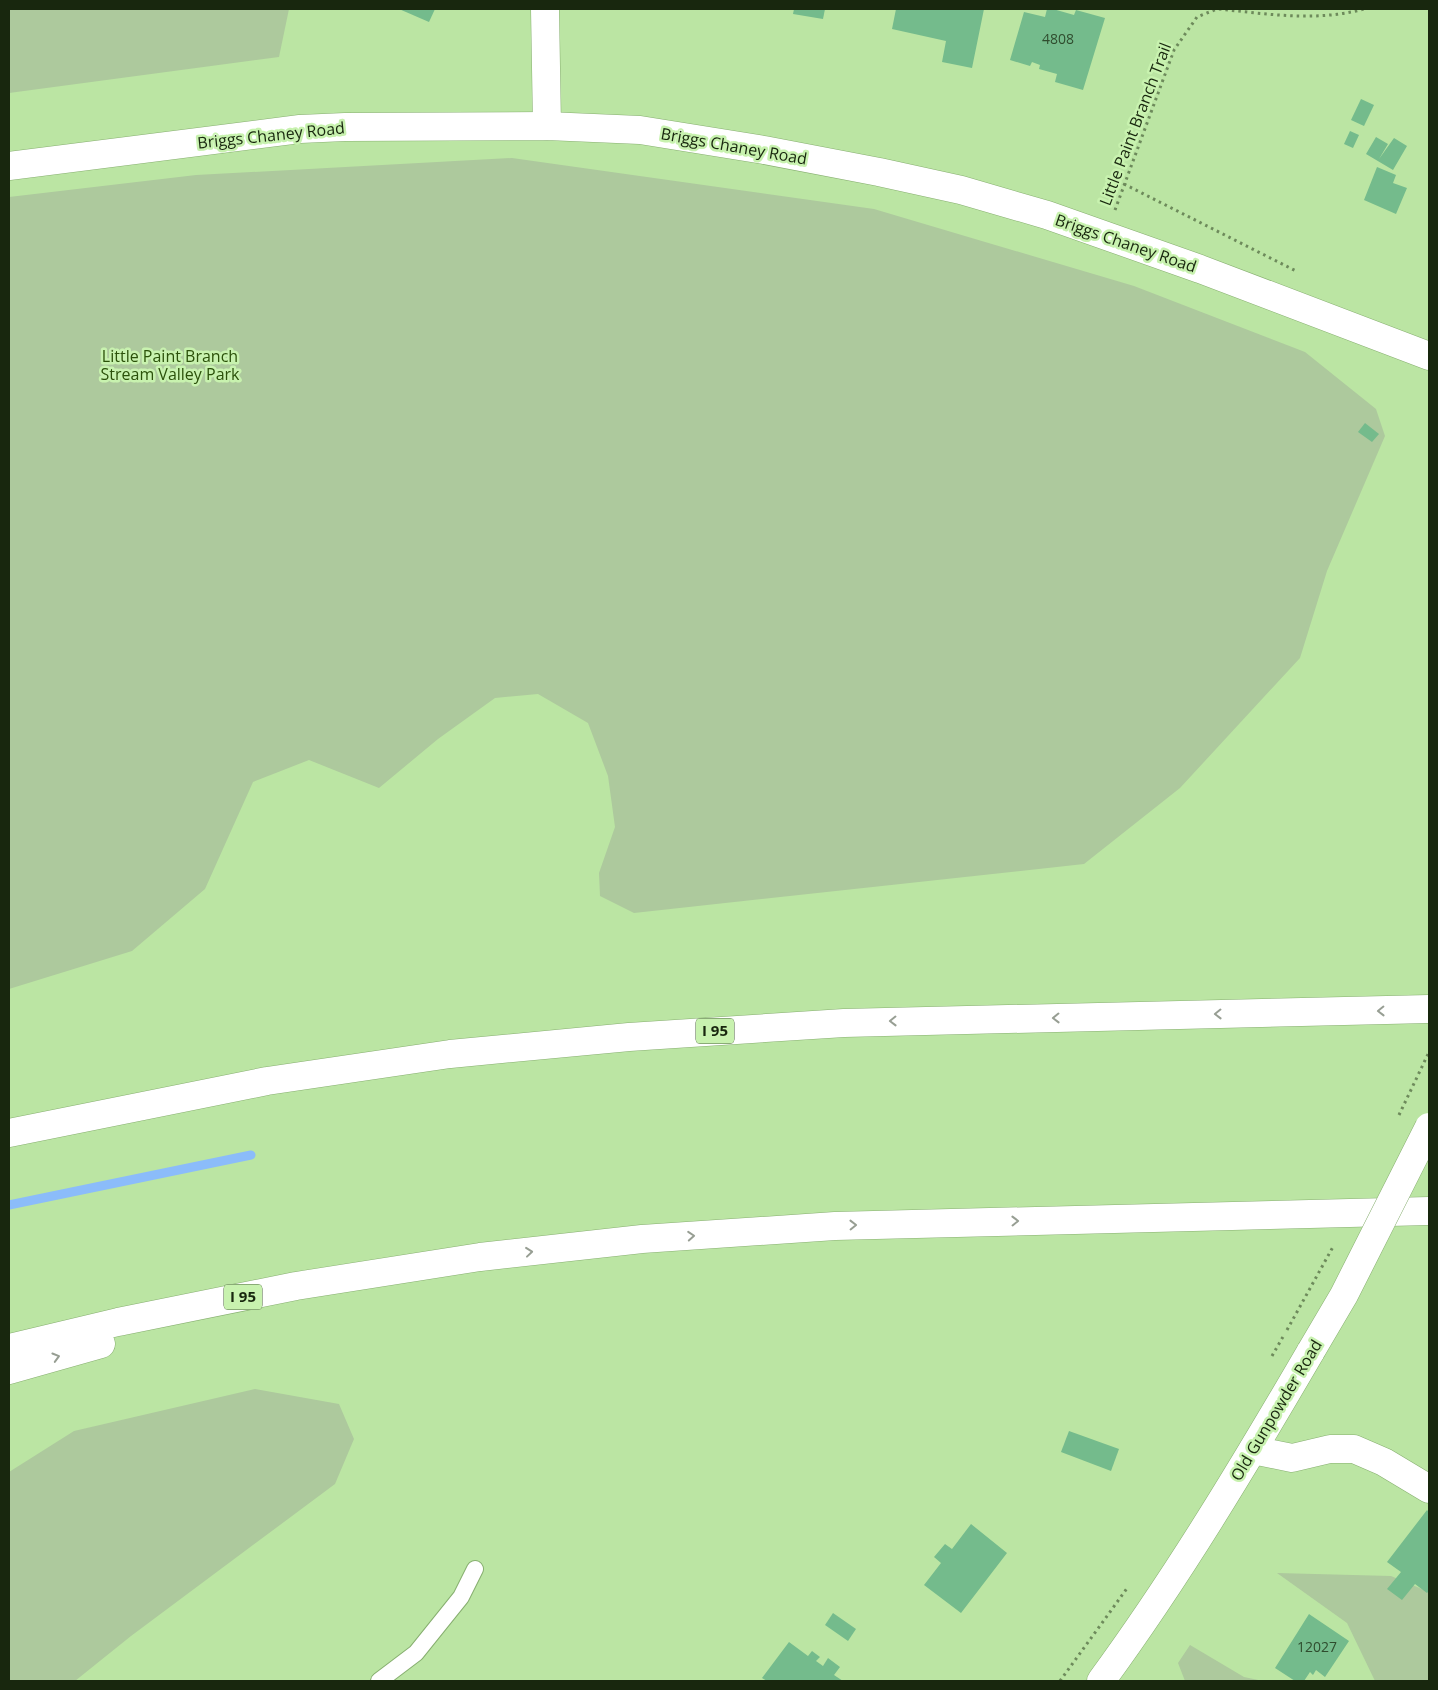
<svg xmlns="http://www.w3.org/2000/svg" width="1438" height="1690" font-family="'Open Sans',sans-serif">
<rect width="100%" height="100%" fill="#bbe5a3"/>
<g fill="#adc99d">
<path d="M 9,9 L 289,9 L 279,57 L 9,93 Z"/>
<path d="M 512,158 L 874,209 L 1134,286 L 1305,352 L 1376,409 L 1385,436 L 1327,571 L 1300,658 L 1180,788 L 1084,864 L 634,913 L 600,896 L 599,873 L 615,827 L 608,776 L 588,723 L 538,694 L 495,698 L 438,739 L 379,788 L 309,760 L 253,782 L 205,889 L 132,951 L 9,989 L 9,197 L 196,175 Z"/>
<path d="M 255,1389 L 339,1404 L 354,1439 L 335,1484 L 131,1636 L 75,1681 L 9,1681 L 9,1472 L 74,1431 Z"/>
<path d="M 1277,1573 L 1391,1576 L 1429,1592 L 1429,1681 L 1375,1681 L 1347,1623 Z"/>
<path d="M 1190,1645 L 1244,1677 L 1263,1681 L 1185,1681 L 1178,1663 Z"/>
</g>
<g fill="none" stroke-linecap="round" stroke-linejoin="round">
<path stroke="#8bbcfa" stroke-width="9" d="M 9,1205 L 251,1155"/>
</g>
<g fill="#74bb8c">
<path d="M 399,9 L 435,9 L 429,22 Z"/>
<path d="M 794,9 L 825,9 L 823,19 L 793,14 Z"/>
<path d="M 896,9 L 984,9 L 972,68 L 942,62 L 946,41 L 892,29 Z"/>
<path d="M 1047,9 L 1053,9 L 1074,15 L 1076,10 L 1105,18 L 1083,90 L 1055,82 L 1057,74 L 1039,69 L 1040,65 L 1032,62 L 1030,66 L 1010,60 L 1024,12 L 1045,17 Z"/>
<path d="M 1361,99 L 1374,105 L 1364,126 L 1351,120 Z"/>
<path d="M 1350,131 L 1359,135 L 1353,148 L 1344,144 Z"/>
<path d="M 1376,137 L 1388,144 L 1379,159 L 1394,138 L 1407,146 L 1393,170 L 1366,154 Z"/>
<path d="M 1377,167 L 1396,175 L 1393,183 L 1407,188 L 1396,214 L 1364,200 Z"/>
<path d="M 1365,423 L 1379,434 L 1372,442 L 1358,432 Z"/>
<path d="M 1069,1431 L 1119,1449 L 1111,1471 L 1061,1452 Z"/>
<path d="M 1427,1510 L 1429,1512 L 1429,1591 L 1427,1593 L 1415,1584 L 1402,1600 L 1387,1589 L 1401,1572 L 1387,1562 Z"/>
<path d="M 971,1524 L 1007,1553 L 961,1613 L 924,1585 L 941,1563 L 934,1557 L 945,1544 L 952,1549 Z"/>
<path d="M 833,1613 L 856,1629 L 848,1641 L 825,1625 Z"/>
<path d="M 1309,1614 L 1349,1641 L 1325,1677 L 1316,1670 L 1313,1675 L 1310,1672 L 1304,1681 L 1295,1681 L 1275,1668 Z"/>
<path d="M 789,1642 L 808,1656 L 812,1651 L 820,1657 L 816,1661 L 823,1666 L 828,1658 L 840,1667 L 834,1675 L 843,1681 L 767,1681 L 762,1678 Z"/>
</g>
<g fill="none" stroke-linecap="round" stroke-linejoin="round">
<g stroke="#87af70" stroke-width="18">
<path id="lane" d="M 379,1681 L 416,1653 L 461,1597 L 475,1569"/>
</g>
<g stroke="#87af70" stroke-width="29">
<g id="street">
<path d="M 545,9 L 547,126"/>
<path d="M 1253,1450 L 1292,1458 L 1330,1449 L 1354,1449 L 1384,1462 L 1429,1489"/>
</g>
</g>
<g stroke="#87af70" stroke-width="29">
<g id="secondary">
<path d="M 9,166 L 300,129 L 345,127 L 547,126 L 640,130 L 764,150 L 879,172 L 961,190 L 1047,215 L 1200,269 L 1429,356"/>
<path d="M 1101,1681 C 1178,1576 1245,1464 1311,1351"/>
</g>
</g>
<g stroke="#87af70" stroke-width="29">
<g id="highway">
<path d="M 9,1133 L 267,1081 L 450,1054 L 629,1037 L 844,1023 L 1429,1009"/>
<path d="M 9,1348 L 118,1322 L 296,1286 L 480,1257 L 642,1239 L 835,1226 L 1429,1211"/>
<path d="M 9,1370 L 101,1344"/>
</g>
</g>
<g stroke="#6d8a5b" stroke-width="3" stroke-dasharray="2.5 4" stroke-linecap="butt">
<path d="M 1219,9 C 1267,14 1317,22 1364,9"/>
<path d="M 1124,184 L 1298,272"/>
<path d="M 1115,210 L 1174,50 L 1197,17 L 1217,9"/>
<path d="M 1060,1681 L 1128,1587"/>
</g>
<use href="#lane" stroke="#fff" stroke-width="16"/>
<use href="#street" stroke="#fff" stroke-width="28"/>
<use href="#secondary" stroke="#fff" stroke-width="28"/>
<use href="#highway" stroke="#fff" stroke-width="28"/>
<g stroke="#87af70" stroke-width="29" stroke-linecap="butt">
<path id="secondary-bridge" d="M 1311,1351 L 1344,1295 L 1429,1127"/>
</g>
<g stroke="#6d8a5b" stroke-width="3" stroke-dasharray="2.5 4" stroke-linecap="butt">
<path d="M 1399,1115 L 1429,1052"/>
<path d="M 1287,1330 L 1334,1245"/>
<path d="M 1272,1356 L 1284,1335"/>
</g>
<use href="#secondary-bridge" stroke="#fff" stroke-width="28"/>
</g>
<defs><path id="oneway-chevron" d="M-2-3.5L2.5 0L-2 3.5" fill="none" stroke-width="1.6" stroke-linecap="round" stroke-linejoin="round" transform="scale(1.25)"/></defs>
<g stroke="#979e93">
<use href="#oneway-chevron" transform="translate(1381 1011) rotate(179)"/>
<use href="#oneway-chevron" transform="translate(1218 1014) rotate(179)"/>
<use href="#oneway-chevron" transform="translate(1056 1018) rotate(179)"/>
<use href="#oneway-chevron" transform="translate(893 1021) rotate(179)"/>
<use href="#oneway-chevron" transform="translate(1015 1221) rotate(-1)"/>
<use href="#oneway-chevron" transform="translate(853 1225) rotate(-1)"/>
<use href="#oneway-chevron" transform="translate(691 1236) rotate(-4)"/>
<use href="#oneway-chevron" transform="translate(529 1252) rotate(-6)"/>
<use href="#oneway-chevron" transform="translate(56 1357) rotate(-16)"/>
</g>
<g text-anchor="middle" stroke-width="5" stroke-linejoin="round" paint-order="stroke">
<g font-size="14" fill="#2f4c2e">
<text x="1058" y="44">4808</text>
<text x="1317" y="1652">12027</text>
</g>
<g fill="#c8f2af" stroke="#4d643e" stroke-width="1">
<rect x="696" y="1018.5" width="38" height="25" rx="4"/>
<rect x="224" y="1284.5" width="38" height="25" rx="4"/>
</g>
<g font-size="15" font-weight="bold" fill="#18270e">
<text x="715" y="1036">I 95</text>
<text x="243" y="1302">I 95</text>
</g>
<g font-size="16" fill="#18270e" stroke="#c8f2af">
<text transform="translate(1135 124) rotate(-69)" y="6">Little Paint Branch Trail</text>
<text transform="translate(271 135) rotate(-6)" y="6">Briggs Chaney Road</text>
<text transform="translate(734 146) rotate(10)" y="6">Briggs Chaney Road</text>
<text transform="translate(1126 243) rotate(19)" y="6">Briggs Chaney Road</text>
<text transform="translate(1276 1410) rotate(-59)" y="6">Old Gunpowder Road</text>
</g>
<g font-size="16" fill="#2b510a" stroke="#c8f2af">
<text x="170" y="362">Little Paint Branch<tspan x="170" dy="18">Stream Valley Park</tspan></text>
</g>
</g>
<rect width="1438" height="1690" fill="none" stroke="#18270e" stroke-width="20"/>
</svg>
